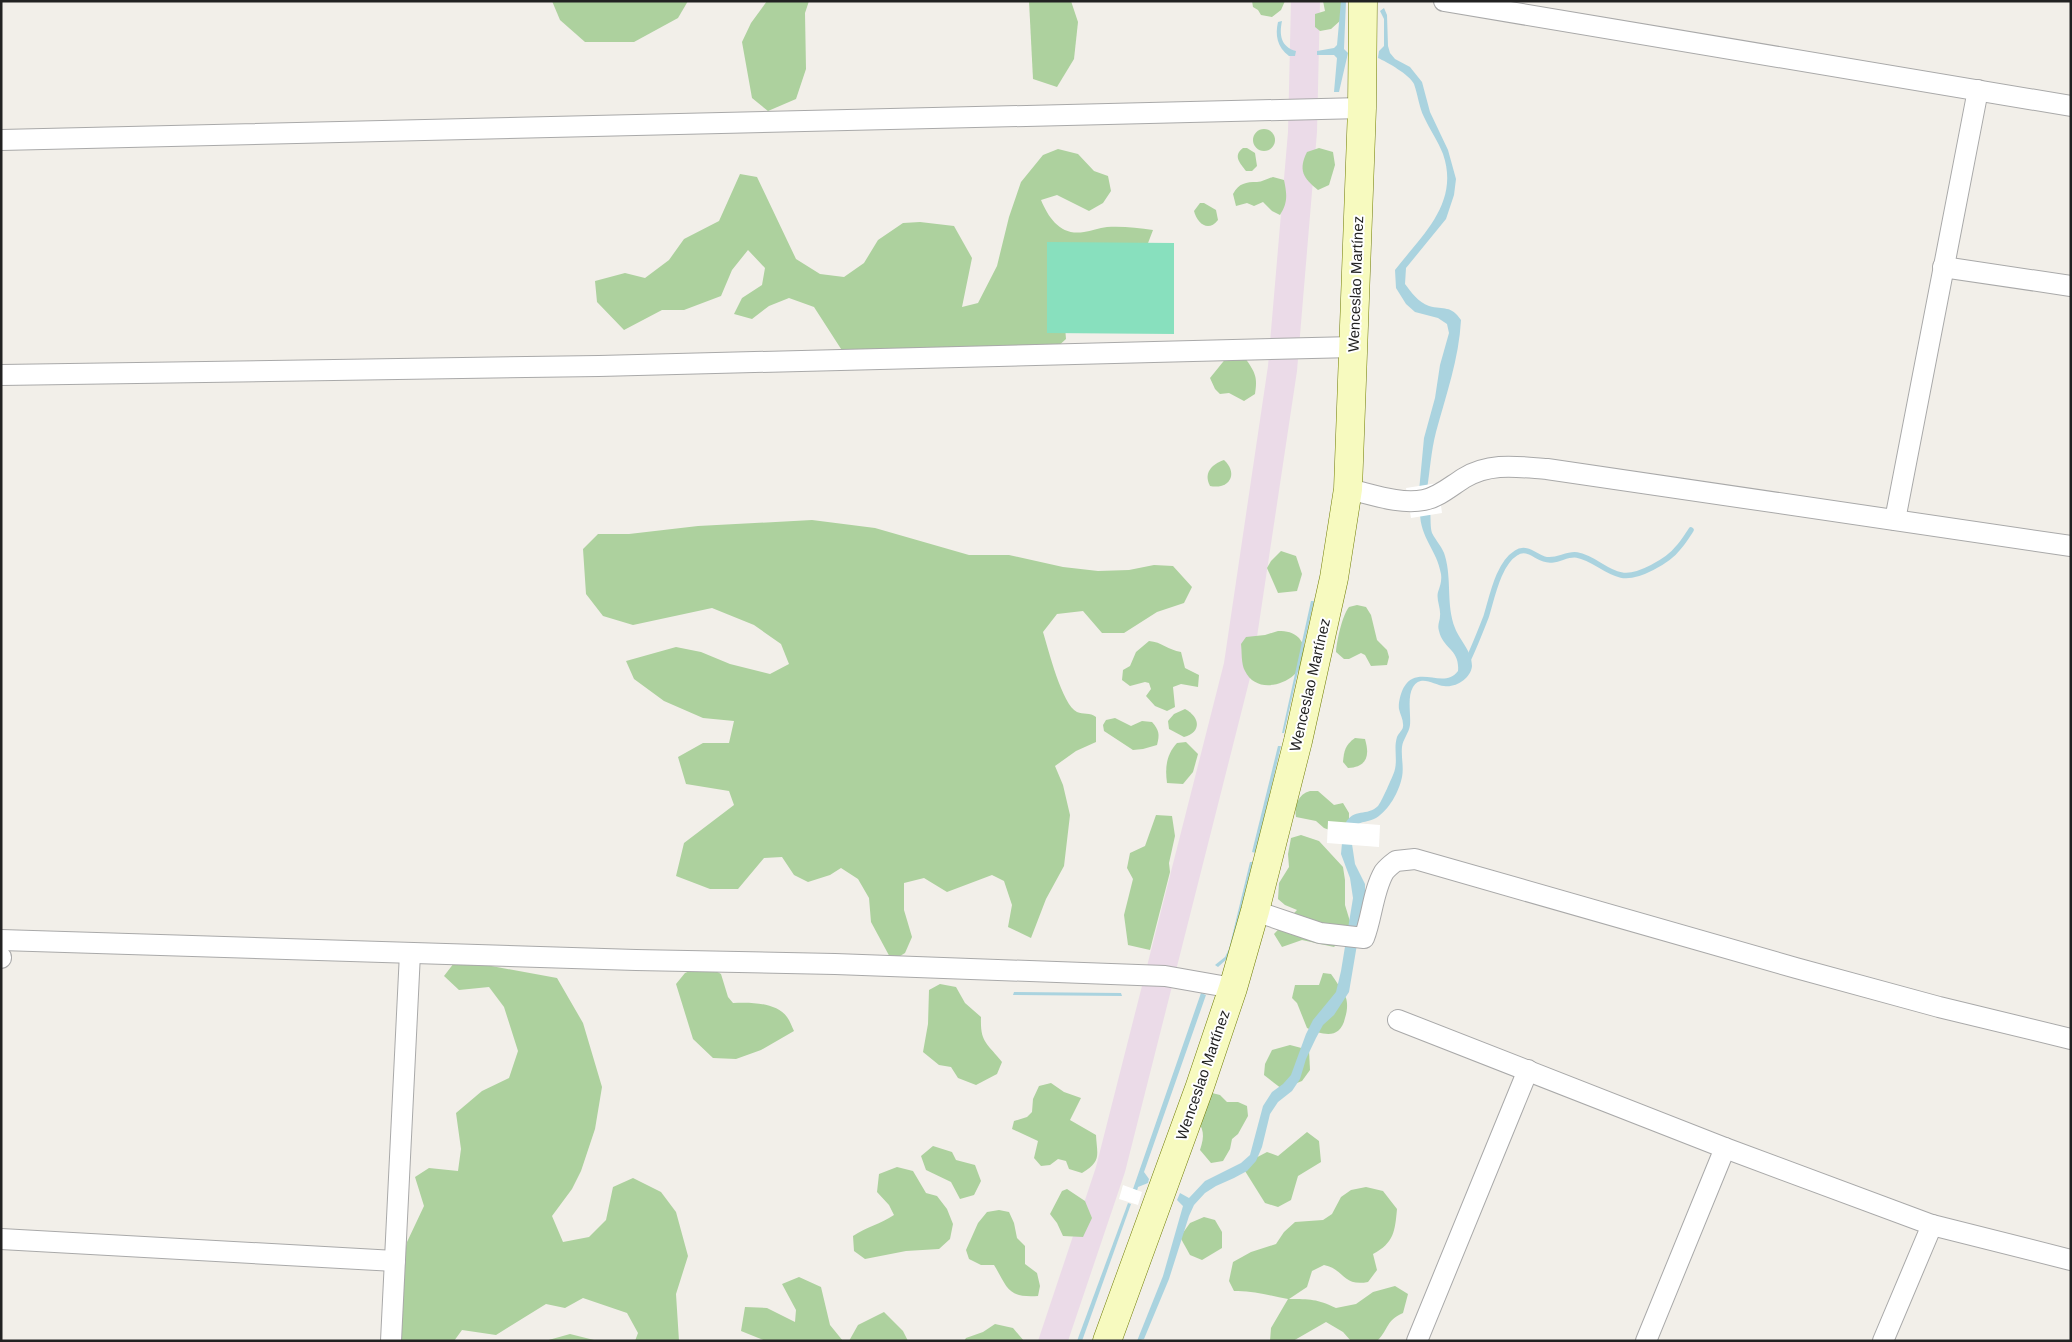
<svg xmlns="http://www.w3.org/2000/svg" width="2072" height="1342" font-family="Arial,sans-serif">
<rect width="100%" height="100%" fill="#f2efe9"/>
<path fill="#ebdbe8" d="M 1291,1 L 1320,1 L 1317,132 L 1297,371 L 1252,670 L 1125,1172 L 1068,1341 L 1038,1341 L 1096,1167 L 1224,663 L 1268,366 L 1288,132 Z"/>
<g fill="#add19e">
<path d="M 552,1 L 688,1 L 678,18 L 634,42 L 585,42 L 560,20 Z"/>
<path d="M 767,1 L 809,1 L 805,13 L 806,69 L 796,99 L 768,111 L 752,98 L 742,42 L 751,23 Z"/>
<path d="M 1029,1 L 1071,1 L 1078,22 L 1074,59 L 1057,87 L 1033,79 Z"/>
<path d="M 1252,1 L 1285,1 L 1281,10 L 1272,17 L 1261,15 L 1258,10 L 1253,7 Z"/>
<path d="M 1323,1 L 1342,1 L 1341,20 L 1331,29 L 1320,31 L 1315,27 L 1315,14 L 1325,11 Z"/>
<circle cx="1264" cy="140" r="11"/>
<path d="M 1243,148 L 1247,148 L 1255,153 L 1257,166 L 1252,171 L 1246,171 C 1241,164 1232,156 1243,148 Z"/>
<path d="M 1319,148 L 1333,152 L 1335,165 L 1329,185 L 1318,190 C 1303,178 1298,170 1307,152 Z"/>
<path d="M 1058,149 L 1078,154 L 1094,171 L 1108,176 L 1111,191 L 1103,203 L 1089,211 L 1057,195 L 1041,200 C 1049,219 1061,236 1084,232 C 1091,231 1099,228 1107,227 C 1123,226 1138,228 1153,230 L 1145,251 L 1063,302 L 1066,339 L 1045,358 L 843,352 L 814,307 L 789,298 L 769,306 L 752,319 L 734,314 L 742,298 L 762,285 L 765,268 L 748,250 L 732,270 L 721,296 L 684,310 L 662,310 L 624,330 L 597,302 L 595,281 L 625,273 L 645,278 L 669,260 L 684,239 L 719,221 L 740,174 L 757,177 L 796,259 L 820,274 L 844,277 L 864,263 L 878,240 L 903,223 L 920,222 L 954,226 L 972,258 L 962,307 L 978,303 L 997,266 L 1009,217 L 1021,182 L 1043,155 Z"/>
<path d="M 1273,177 L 1284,180 C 1287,194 1288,203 1280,215 L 1272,211 L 1263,202 L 1254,206 L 1247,203 L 1236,206 L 1233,194 C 1239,183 1246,182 1257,182 C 1262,182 1269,178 1273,177 Z"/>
<path d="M 1200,203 L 1204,203 L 1216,210 L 1218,220 C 1208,233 1197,223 1194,211 Z"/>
<path d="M 1227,357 L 1245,358 C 1255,372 1258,377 1255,394 L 1244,401 L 1229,393 L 1220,394 L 1215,389 L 1210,378 Z"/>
<path d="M 1224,460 C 1239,474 1229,490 1210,486 C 1203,473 1212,464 1224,460 Z"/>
<path d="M 812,520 L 875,528 L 969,555 L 1009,555 L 1063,567 L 1098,571 L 1129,570 L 1154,565 L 1173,566 L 1192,587 L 1184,603 L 1157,612 L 1124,633 L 1102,633 L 1083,611 L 1057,614 L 1043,632 C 1048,648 1062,705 1077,712 C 1083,715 1090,712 1096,717 L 1096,742 L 1076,751 L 1055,766 L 1063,785 L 1070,815 L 1064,866 L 1046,899 L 1031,938 L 1008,927 L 1012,905 L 1004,881 L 992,875 L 947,892 L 924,878 L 904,883 L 904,910 L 912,937 L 905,953 L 892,961 L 871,922 L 869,898 L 858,879 L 841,868 L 830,875 L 808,882 L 794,875 L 782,857 L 764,858 L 738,889 L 710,889 L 676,876 L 684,843 L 734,805 L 729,791 L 686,784 L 678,757 L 703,743 L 729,743 L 734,721 L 703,718 L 664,701 L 634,679 L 626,661 L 676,647 L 701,652 L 730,664 L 770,674 L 789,664 L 781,644 L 754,625 L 712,608 L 633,625 L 603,616 L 586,594 L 583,549 L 598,534 L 629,534 L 698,526 Z"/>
<path d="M 1281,551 L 1296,556 L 1302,574 L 1297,591 L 1278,593 L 1267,568 L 1271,561 Z"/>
<path d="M 1357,605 L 1366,607 L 1371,615 L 1377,640 L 1387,650 L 1389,657 L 1387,665 L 1371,666 L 1365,655 L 1361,653 L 1349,659 L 1344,659 L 1336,652 C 1337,640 1342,616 1349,607 Z"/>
<path d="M 1278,631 C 1287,631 1293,632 1299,638 C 1325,669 1262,706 1245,671 C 1241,664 1242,652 1241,644 L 1246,637 L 1265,635 Z"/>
<path d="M 1149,641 C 1162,642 1168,650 1181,652 L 1185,668 L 1199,675 L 1198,687 L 1181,684 L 1173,687 L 1175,707 L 1167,711 L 1155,706 L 1146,696 L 1151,689 L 1149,683 L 1145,682 L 1130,686 L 1122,680 L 1123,670 L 1130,666 L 1136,652 Z"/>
<path d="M 1185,709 C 1200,717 1202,732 1184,737 L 1169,729 L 1168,721 L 1174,714 Z"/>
<path d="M 1115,718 L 1131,726 L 1142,721 L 1152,722 C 1159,730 1160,734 1157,745 L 1143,749 L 1133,750 L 1104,731 L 1103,725 L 1106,720 Z"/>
<path d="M 1355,738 L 1365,739 C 1370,756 1367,767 1348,768 L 1343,762 C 1344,751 1345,745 1355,738 Z"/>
<path d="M 1186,742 L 1198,754 L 1193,772 L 1183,784 L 1167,783 C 1165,768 1166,755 1177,743 Z"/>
<path d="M 1310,791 L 1318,791 L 1334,805 L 1343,803 L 1349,813 L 1349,824 L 1332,831 L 1324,828 L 1316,821 L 1296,817 C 1294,806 1298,794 1310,791 Z"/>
<path d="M 1156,815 L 1172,816 L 1175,836 L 1169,863 L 1170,872 L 1150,950 L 1128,945 L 1124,915 L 1133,879 L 1127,868 L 1130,853 L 1145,846 Z"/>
<path d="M 1301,835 L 1319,841 L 1343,867 L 1345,880 L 1345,905 L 1352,928 L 1334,947 L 1302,940 L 1282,947 L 1274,934 L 1297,910 L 1285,905 L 1278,899 L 1279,883 L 1289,867 L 1288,854 L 1291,838 Z"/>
<path d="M 454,963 L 486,965 L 557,978 L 583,1023 L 602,1087 L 595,1129 L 581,1171 L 572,1189 L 552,1216 L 563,1242 L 589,1237 L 606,1220 L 613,1187 L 633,1178 L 661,1192 L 676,1212 L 688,1256 L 676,1294 L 679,1341 L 635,1341 L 638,1333 L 627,1313 L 583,1298 L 565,1308 L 546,1304 L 496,1335 L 462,1330 L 454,1341 L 393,1341 L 399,1282 L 407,1242 L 424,1206 L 415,1177 L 429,1168 L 458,1171 L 461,1149 L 456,1113 L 482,1091 L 509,1078 L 518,1051 L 504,1007 L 489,987 L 459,990 L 444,976 Z"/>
<path d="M 705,965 L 721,974 L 728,997 L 733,1003 C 749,1002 776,1002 787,1017 C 790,1021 792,1027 794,1031 L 761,1050 L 736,1059 L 713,1058 L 693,1039 L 676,984 L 685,973 Z"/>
<path d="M 1323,973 L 1331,974 C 1336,981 1342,990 1346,998 C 1348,1004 1347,1012 1345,1018 C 1340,1040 1323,1035 1307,1028 L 1297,1003 L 1292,998 L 1295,985 L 1319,985 Z"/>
<path d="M 940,984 L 956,987 L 965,1003 L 981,1017 C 980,1043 987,1043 1002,1062 L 997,1074 L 976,1085 L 958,1078 L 951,1067 L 939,1065 L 923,1052 L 928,1024 L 929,990 Z"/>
<path d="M 1290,1045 L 1309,1050 L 1310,1070 L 1302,1081 L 1282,1089 L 1264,1075 L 1265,1064 L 1272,1050 Z"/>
<path d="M 1051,1083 L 1064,1092 L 1081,1098 L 1070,1120 L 1096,1135 C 1097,1155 1102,1161 1082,1173 L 1069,1169 L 1066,1161 L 1058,1159 L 1050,1165 L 1041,1166 L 1034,1158 L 1038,1141 L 1012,1129 L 1014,1121 L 1027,1117 L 1032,1112 L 1033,1099 L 1039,1086 Z"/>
<path d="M 1208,1092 L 1220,1095 L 1227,1102 L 1238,1102 L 1247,1106 L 1248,1116 L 1238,1134 L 1232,1139 L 1230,1149 L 1223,1161 L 1211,1163 L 1200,1150 C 1205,1135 1204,1129 1195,1117 Z"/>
<path d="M 1307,1132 L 1319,1141 L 1321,1162 L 1298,1176 L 1291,1200 L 1278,1207 L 1265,1203 L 1245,1171 L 1248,1162 L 1267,1152 L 1278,1156 Z"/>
<path d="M 933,1146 L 952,1152 L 956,1160 L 975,1165 L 981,1181 L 974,1195 L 960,1199 L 951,1182 L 926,1170 L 921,1156 Z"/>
<path d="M 897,1167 L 913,1171 L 926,1193 L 937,1196 L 947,1209 L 953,1224 L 950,1239 L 939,1249 L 906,1251 L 865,1259 L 854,1251 L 853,1236 C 866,1227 881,1224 894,1215 L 889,1205 L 877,1192 L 879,1174 Z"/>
<path d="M 1366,1187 L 1383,1191 L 1397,1209 C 1395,1231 1394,1243 1373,1254 L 1377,1270 L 1368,1282 C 1343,1287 1344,1269 1324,1265 L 1312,1271 L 1307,1287 L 1289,1299 C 1310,1299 1317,1299 1336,1308 L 1356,1304 L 1373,1292 L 1395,1286 L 1408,1294 L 1403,1313 C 1385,1321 1390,1328 1377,1341 L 1351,1341 L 1343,1332 L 1326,1322 L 1293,1341 L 1270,1341 L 1271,1328 L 1288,1299 C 1270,1296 1252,1290 1234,1291 L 1229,1281 L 1233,1262 L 1251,1252 L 1276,1244 L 1284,1232 L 1295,1222 L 1323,1220 L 1332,1214 L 1341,1197 L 1351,1190 Z"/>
<path d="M 1067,1189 L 1085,1201 L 1092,1218 L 1083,1237 L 1063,1236 L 1057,1223 L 1050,1214 L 1062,1191 Z"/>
<path d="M 999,1210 L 1009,1212 L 1014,1223 L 1017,1238 L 1025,1246 L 1025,1264 L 1037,1273 L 1040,1286 L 1038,1296 C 1007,1298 1008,1288 994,1265 L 981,1265 L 969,1259 L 966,1250 L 978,1223 L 987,1212 Z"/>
<path d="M 1204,1217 L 1215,1220 L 1222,1232 L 1222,1248 L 1202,1260 L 1190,1255 L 1180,1237 L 1190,1223 Z"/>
<path d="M 799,1277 L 821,1287 L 830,1325 L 843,1341 L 766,1341 L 741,1331 L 745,1307 L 767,1308 L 795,1322 L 796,1310 L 782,1284 Z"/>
<path d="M 884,1312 L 903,1331 L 908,1341 L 849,1341 L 858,1325 Z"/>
<path d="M 995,1324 L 1013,1328 L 1024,1341 L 964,1341 L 966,1338 L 983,1332 Z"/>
<path d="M 570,1334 L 598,1341 L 545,1341 Z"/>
</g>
<path fill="#88e0be" d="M 1047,242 L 1174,243 L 1174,334 L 1047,333 Z"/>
<g fill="#aad3df">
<path d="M 1341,1 L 1346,1 L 1344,49 L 1348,53 L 1339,92 L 1334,92 L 1337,58 L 1334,55 L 1317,55 L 1317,51 L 1334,48 L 1337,45 Z"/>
<path d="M 1384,8 L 1387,15 L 1388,46 L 1390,53 L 1395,59 L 1410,67 L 1422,82 L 1430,112 L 1448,150 L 1456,179 L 1454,195 L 1446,219 L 1406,268 L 1405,284 C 1411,292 1418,302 1429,306 C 1444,310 1451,305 1461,320 C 1459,359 1446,395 1436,432 C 1431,451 1430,471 1427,489 L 1419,491 L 1424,438 L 1435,398 L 1440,365 L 1449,333 L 1447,324 L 1438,318 L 1415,312 L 1406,304 L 1396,288 L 1395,270 C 1422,235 1460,203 1443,154 C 1438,141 1430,130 1424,117 C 1419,107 1418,95 1414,84 C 1410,75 1387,62 1378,58 L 1379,51 L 1384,46 L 1384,19 L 1380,11 Z"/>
<path d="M 1282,21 C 1279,35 1281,47 1296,51 L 1295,56 L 1289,56 C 1277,47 1275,35 1278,22 Z"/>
<path d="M 1430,510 C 1431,517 1430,527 1432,533 C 1436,541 1443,548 1445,556 C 1452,580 1446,605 1455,628 C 1460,641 1472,651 1472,666 C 1471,678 1456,688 1444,686 C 1434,685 1421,674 1413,687 C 1407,697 1411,714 1410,725 C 1409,733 1403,739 1402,747 C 1401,757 1404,767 1402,777 C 1399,792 1389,810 1376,818 C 1369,822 1361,821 1355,826 L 1345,824 C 1354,807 1367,817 1378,806 C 1382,801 1390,782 1393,775 C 1399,762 1393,750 1397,737 C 1399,732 1404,730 1403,724 C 1403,719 1400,714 1399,709 C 1398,703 1401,692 1404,687 C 1418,664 1444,690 1458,671 C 1460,649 1443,649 1439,631 C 1437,625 1440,621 1440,616 C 1441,608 1436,600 1438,592 C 1440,586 1442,581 1441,574 C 1437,550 1420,538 1420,512 Z"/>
<path d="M 1311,601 L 1314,601 L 1284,733 L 1282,733 Z"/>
<path d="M 1278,746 L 1281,746 L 1256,853 L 1252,852 Z"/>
<path d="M 1342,843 L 1352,844 L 1355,864 L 1365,884 L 1365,897 L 1349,992 L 1334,1015 L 1323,1025 L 1316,1038 L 1306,1059 L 1300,1079 L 1292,1091 L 1278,1102 L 1270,1114 L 1262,1147 L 1256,1161 L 1247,1171 L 1234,1178 L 1216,1186 L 1205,1193 L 1194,1205 L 1189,1216 L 1169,1279 L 1144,1339 L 1137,1341 L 1163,1276 L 1183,1206 L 1177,1200 L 1180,1193 L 1189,1198 L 1205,1181 L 1241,1163 L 1250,1155 L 1263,1106 L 1272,1092 L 1283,1084 L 1291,1075 L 1306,1034 L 1313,1020 L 1336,992 L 1341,971 L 1353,898 L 1350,878 L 1341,854 Z"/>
<path d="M 1250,862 L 1253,862 L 1232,951 L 1228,958 L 1218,967 L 1215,965 L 1225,957 L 1229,949 Z"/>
<path d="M 1014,992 L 1121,993 L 1122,996 L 1013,995 Z"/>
<path d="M 1201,993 L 1206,995 L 1144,1172 L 1149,1179 L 1148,1183 L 1138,1187 L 1137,1191 L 1133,1189 Z"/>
<path d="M 1128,1203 L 1131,1204 L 1082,1341 L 1077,1341 Z"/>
</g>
<g fill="#fff">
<path d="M 1438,483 L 1442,513 L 1411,518 L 1406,488 Z"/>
<path d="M 1328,821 L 1380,825 L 1379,847 L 1327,843 Z"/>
<path d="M 1123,1185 L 1142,1192 L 1138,1205 L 1119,1199 Z"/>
</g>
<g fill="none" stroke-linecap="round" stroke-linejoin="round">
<path stroke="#aad3df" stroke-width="5.5" d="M 1467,662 C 1474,648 1480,632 1486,617 C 1492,598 1498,564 1516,553 C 1526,546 1535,556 1544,559 C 1556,563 1566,553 1577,555 C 1594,558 1605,572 1621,575 C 1637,579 1669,560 1678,548 C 1683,543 1687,536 1691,530"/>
<g stroke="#a9a9a9" stroke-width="22">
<g id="minor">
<path d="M 1444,1 L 2071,106"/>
<path d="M 1,140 L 1362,108"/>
<path d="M 1943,267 L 2071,286"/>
<path d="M 1,375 L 599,366 L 1354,347"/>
<path d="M 1348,489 C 1371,494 1400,505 1424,500 C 1439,497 1451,486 1464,478 C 1491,462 1518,467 1547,469 L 2071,546"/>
<path d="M 1895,520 L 1978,90"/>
<path d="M 1255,911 L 1320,933 L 1364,938 C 1372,918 1373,891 1384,872 C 1387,868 1392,864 1396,861 L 1415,859 L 1796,968 L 1939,1007 L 2071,1039"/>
<path d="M 1,940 L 636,960 L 835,964 L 1165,976 L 1233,988"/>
<path d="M 1,957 L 1,958"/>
<path d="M 1398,1020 L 1725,1148 L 1932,1225 L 2071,1260"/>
<path d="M 1,1239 L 395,1261"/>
<path d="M 391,1341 L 410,953"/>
<path d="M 1417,1341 L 1528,1070"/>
<path d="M 1646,1341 L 1725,1148"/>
<path d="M 1883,1341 L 1932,1225"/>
</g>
</g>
<g stroke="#707d05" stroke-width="29">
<path id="secondary" d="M 1107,1341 L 1200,1086 L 1233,988 L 1255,911 L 1298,741 L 1334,578 L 1348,489 L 1362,108 L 1363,1"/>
</g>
<use href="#minor" stroke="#fff" stroke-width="20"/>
<use href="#secondary" stroke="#f7fabf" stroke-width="28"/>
</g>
<g text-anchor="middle" stroke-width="4" stroke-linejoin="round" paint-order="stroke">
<g font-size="15" fill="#222" stroke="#fff">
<text transform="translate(1356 284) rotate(-88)" y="5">Wenceslao Martínez</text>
<text transform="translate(1310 685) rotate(-77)" y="5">Wenceslao Martínez</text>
<text transform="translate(1203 1075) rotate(-71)" y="5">Wenceslao Martínez</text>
</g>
</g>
<rect width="2072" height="1342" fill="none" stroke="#222222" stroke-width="5"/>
</svg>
